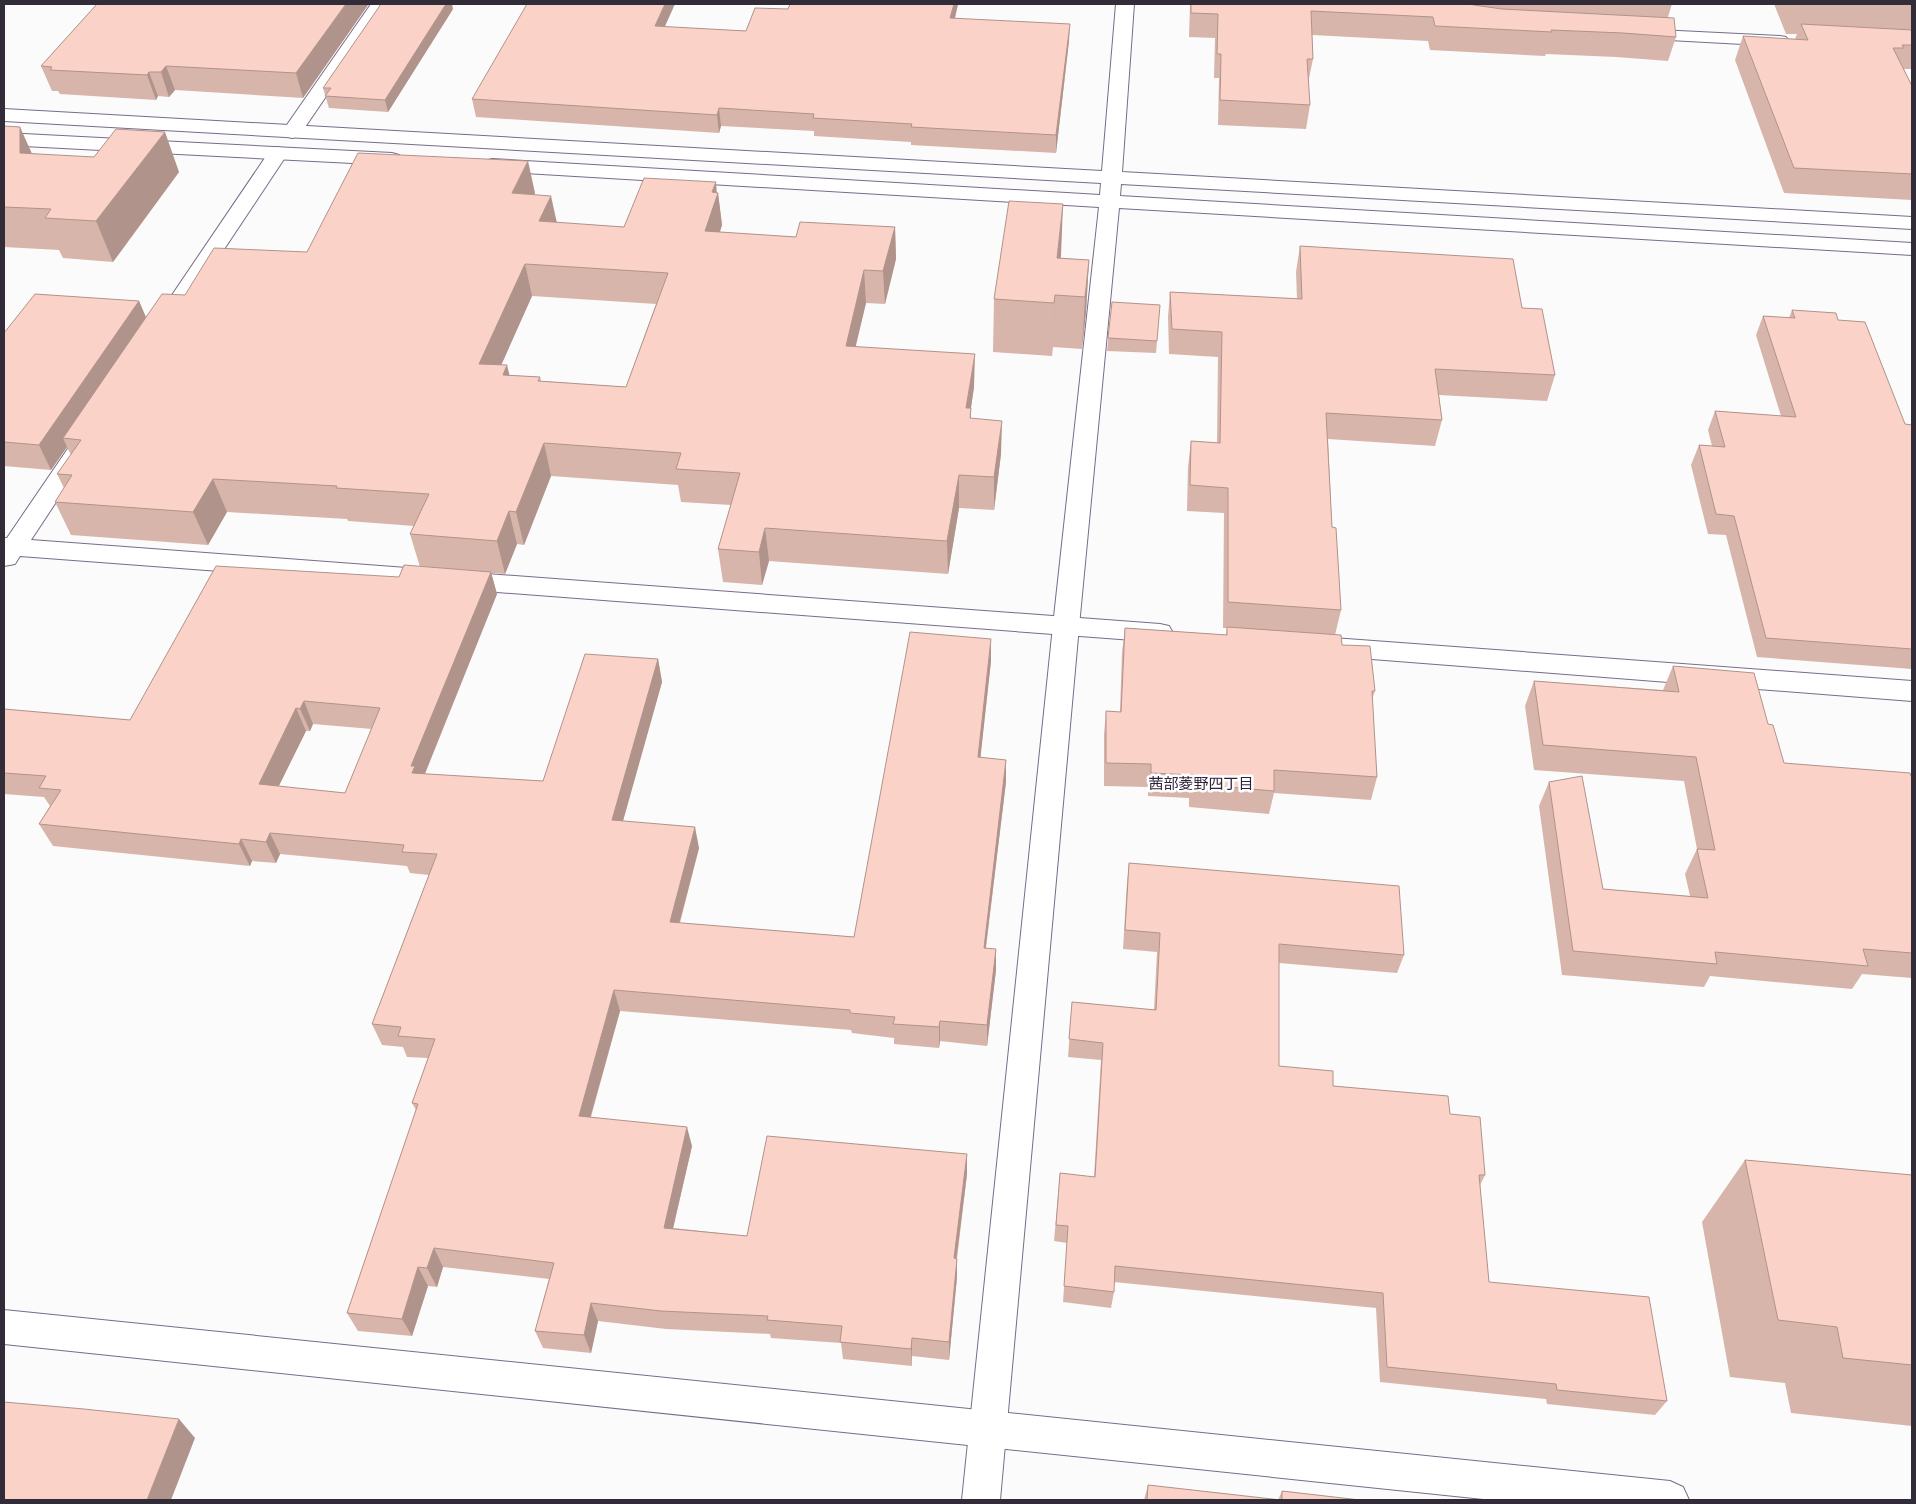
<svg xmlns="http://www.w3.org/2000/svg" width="1916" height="1504" font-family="'Work Sans','Noto Sans JP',sans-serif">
<rect width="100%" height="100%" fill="#fbfbfb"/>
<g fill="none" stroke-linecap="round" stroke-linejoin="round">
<g stroke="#796b89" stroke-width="2">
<g id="street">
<path d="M 371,4 L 389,4 L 299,136 L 292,138 L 285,136 L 282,132 Z"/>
<path d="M 1638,29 L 1780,36 L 1786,37 L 1789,41 L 1786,45 L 1780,46 L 1632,38 L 1629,34 L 1632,30 Z"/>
<path d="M 278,147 L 285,149 L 288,153 L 173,326 L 170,331 L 162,333 L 154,331 L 151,326 L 271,149 Z"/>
<path d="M 79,441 L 87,444 L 91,449 L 31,540 L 1160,624 L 1169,626 L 1173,633 L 1169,640 L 1160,642 L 20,556 L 15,564 L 4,566 L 4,538 L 7,538 L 71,444 Z"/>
<path d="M 1333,638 L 1912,681 L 1912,701 L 1333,656 L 1324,654 L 1320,647 L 1324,640 Z"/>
<path d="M 4,1310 L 1670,1481 L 1683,1487 L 1689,1500 L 1493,1500 L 4,1344 Z"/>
</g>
</g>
<g stroke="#796b89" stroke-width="2">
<g id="secondary">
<path d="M 1116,4 L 1134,4 L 1122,172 L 1912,217 L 1912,229 L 1121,184 L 1120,196 L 1912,243 L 1912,255 L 1119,208 L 1079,626 L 1000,1500 L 962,1500 L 1053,626 L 1099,207 L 492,171 L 485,169 L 482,165 L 485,161 L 492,159 L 1100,195 L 1101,183 L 4,121 L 4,109 L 1102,171 Z"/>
<path d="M 4,133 L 392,153 L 399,155 L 402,159 L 399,163 L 392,165 L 4,145 Z"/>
</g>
</g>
<use href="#street" fill="#fff" fill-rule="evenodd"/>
<use href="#secondary" fill="#fff" fill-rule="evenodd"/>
</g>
<g fill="#d8b5ab" fill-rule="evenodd">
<path d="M 97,4 L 368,4 L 368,5 L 303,98 L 175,90 L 169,97 L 158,96 L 156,100 L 60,94 L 58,91 L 52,91 L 41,66 Z"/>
<path d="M 790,4 L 958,4 L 955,18 L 1069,41 L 1056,153 L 911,145 L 911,142 L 814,136 L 814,131 L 721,126 L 719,133 L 476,117 L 472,99 L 665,27 L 746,31 L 788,9 Z"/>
<path d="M 1190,4 L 1672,4 L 1668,17 L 1676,37 L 1668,61 L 1616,57 L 1546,54 L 1545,56 L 1430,50 L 1428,41 L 1312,35 L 1313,59 L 1308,83 L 1310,105 L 1306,129 L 1218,125 L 1219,78 L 1214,78 L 1215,38 L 1189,37 Z"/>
<path d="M 1774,4 L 1912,4 L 1912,69 L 1904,69 L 1912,86 L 1912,200 L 1784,193 L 1735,60 L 1743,36 L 1795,39 L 1797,34 L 1786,34 Z"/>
<path d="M 453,9 L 388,112 L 329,108 L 323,88 Z"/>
<path d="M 4,126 L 31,153 L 179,172 L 113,262 L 63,258 L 59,250 L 4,247 Z"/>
<path d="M 535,193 L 534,195 L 557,223 L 624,227 L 717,193 L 718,193 L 722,225 L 720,232 L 796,237 L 895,227 L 896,259 L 885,304 L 866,303 L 855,346 L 974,387 L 971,408 L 971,418 L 1001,454 L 994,510 L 959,508 L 948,574 L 769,561 L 762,585 L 723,582 L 718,549 L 731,505 L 681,502 L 678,485 L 551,476 L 524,545 L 517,544 L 505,574 L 491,573 L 497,594 L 425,774 L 543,781 L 658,659 L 662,682 L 623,821 L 699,848 L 680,923 L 854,937 L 991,661 L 980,758 L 1006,760 L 1006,782 L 986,948 L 996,970 L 987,1046 L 940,1041 L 939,1048 L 894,1044 L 894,1038 L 852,1033 L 851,1030 L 620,1011 L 591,1117 L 692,1146 L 673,1228 L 747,1236 L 967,1154 L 967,1174 L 957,1259 L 957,1277 L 949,1360 L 912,1356 L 912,1366 L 843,1359 L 841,1343 L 771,1338 L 770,1334 L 666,1329 L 598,1321 L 591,1353 L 543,1348 L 535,1331 L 549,1279 L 443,1267 L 437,1287 L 428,1286 L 412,1336 L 358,1331 L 347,1313 L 416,1110 L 412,1103 L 428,1058 L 407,1057 L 403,1047 L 382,1045 L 372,1024 L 429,875 L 410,873 L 407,866 L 280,854 L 276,863 L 252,861 L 250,866 L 53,846 L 39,824 L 50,806 L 44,797 L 4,794 L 4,709 L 130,720 L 399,577 L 420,567 L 410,534 L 414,526 L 348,521 L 347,519 L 227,512 L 208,545 L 71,535 L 55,502 L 64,488 L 57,474 L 71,455 L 67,447 L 51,470 L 4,466 L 4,333 L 139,301 L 146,317 L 185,295 L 307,252 ZM 532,296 L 656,304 L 626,387 L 541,381 L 540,377 L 509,375 L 501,365 ZM 313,724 L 372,729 L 345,793 L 278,787 L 306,731 L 310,731 Z"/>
<path d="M 1300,246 L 1522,308 L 1555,375 L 1547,401 L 1439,395 L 1442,420 L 1435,446 L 1328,439 L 1332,527 L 1341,610 L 1335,635 L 1375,691 L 1372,699 L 1377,777 L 1371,800 L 1274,793 L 1269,814 L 1189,807 L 1189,798 L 1148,796 L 1148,787 L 1104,786 L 1104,735 L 1106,711 L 1120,712 L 1122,652 L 1125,628 L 1226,635 L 1227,628 L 1223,628 L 1224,513 L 1187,511 L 1188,467 L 1191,441 L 1217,443 L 1218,357 L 1169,354 L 1168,317 L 1170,292 L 1297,299 L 1296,272 Z"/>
<path d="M 1060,258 L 1089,260 L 1086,312 L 1082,349 L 1053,347 L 1052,356 L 993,352 L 994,299 Z"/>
<path d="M 1112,302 L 1157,341 L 1156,353 L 1107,351 Z"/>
<path d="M 1792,310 L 1838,320 L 1905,424 L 1912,425 L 1912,669 L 1757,657 L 1726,535 L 1708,534 L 1691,465 L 1699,445 L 1712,446 L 1708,430 L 1715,411 L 1781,416 L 1756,335 L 1763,316 L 1789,318 Z"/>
<path d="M 1673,666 L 1768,724 L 1784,763 L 1912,778 L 1912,978 L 1862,974 L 1852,989 L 1710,976 L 1704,987 L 1562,975 L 1539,806 L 1549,782 L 1603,889 L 1690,896 L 1685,874 L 1697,849 L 1684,781 L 1534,770 L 1525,706 L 1534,681 L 1663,690 Z"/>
<path d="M 1129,863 L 1404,955 L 1397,973 L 1279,963 L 1279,1066 L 1333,1086 L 1450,1114 L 1485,1175 L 1480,1185 L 1489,1282 L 1667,1401 L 1655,1415 L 1547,1404 L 1546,1399 L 1380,1382 L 1376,1308 L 1114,1282 L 1114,1292 L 1111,1308 L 1063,1302 L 1067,1243 L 1054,1241 L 1060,1173 L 1094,1177 L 1101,1060 L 1068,1057 L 1072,1002 L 1154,1010 L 1157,952 L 1123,949 L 1127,882 Z"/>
<path d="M 1745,1160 L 1912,1175 L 1912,1426 L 1791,1413 L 1785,1383 L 1730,1377 L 1702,1222 Z"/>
<path d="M 1148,1485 L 1278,1500 L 1282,1491 L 1360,1500 L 1144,1500 Z"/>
</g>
<g fill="#b0938b">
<path d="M 346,4 L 368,4 L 368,5 L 303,98 L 296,73 Z"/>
<path d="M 446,4 L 452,4 L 453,9 L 388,112 L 385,100 Z"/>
<path d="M 665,4 L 675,4 L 657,44 L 655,26 Z"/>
<path d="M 954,4 L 958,4 L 951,35 L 950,18 Z"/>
<path d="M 1070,24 L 1069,41 L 1056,153 L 1056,135 Z"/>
<path d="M 166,66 L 175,90 L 169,97 L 161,72 Z"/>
<path d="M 149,72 L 158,96 L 156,100 L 147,75 Z"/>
<path d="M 719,108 L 721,126 L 719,133 L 717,115 Z"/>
<path d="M 20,127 L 38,167 L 20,153 Z"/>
<path d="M 165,132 L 179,172 L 113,262 L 96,221 Z"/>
<path d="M 528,161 L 535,193 L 519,226 L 512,193 Z"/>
<path d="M 716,182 L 717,196 L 718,193 L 722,225 L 709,264 L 705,231 L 712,192 Z"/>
<path d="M 551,196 L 558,228 L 539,221 Z"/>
<path d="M 1063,204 L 1061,256 L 1056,295 L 1055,295 L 1052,356 L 1057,258 Z"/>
<path d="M 895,227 L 896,259 L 885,304 L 883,271 Z"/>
<path d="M 1089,260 L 1086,312 L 1082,349 L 1085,297 Z"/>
<path d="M 525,264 L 532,296 L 487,397 L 479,364 Z"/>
<path d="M 864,270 L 866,303 L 848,379 L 846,346 Z"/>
<path d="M 139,301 L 149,325 L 63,438 L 67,447 L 51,470 L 39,445 Z"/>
<path d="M 975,354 L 974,387 L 966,441 L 966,408 Z"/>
<path d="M 507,365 L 515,398 L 503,375 Z"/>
<path d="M 1002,421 L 1001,454 L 994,510 L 994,477 Z"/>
<path d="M 544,443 L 551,476 L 524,545 L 516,512 Z"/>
<path d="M 959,475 L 959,508 L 948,574 L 947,541 Z"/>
<path d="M 213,479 L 227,512 L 208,545 L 193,512 Z"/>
<path d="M 509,511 L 517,544 L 505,574 L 497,541 Z"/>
<path d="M 765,528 L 769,561 L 762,585 L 759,552 Z"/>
<path d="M 491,572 L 497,594 L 421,783 L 412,773 L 411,766 Z"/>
<path d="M 991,639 L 991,661 L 978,780 L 978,757 Z"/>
<path d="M 658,659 L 662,682 L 617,842 L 612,820 Z"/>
<path d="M 304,701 L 313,724 L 310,731 L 300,709 Z"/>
<path d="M 296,708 L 306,731 L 269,806 L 259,784 Z"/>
<path d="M 1006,760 L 1006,782 L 983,969 L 984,948 Z"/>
<path d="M 695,827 L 699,848 L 674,943 L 670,922 Z"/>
<path d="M 270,833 L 280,854 L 276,863 L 266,842 Z"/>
<path d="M 241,839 L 252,861 L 250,866 L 239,844 Z"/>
<path d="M 996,949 L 996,970 L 987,1046 L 987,1025 Z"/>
<path d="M 614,990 L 620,1011 L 585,1136 L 579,1116 Z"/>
<path d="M 940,1021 L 940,1041 L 939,1048 L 939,1027 Z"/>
<path d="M 687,1127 L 692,1146 L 669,1246 L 664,1228 Z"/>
<path d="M 967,1154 L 967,1174 L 954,1277 L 954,1258 Z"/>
<path d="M 434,1248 L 443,1267 L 437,1287 L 427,1268 Z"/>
<path d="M 957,1259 L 957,1277 L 949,1360 L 949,1342 Z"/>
<path d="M 418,1267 L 428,1286 L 412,1336 L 402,1319 Z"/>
<path d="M 591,1303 L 598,1321 L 591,1353 L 584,1335 Z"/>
<path d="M 912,1338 L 912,1366 L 911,1349 Z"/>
<path d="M 179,1419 L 195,1438 L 171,1500 L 147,1500 Z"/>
</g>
<g fill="#fbd2c7" stroke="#b0938b" fill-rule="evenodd">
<path d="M 97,4 L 346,4 L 296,73 L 166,66 L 161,72 L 149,72 L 147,75 L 50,70 L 52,67 L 41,66 Z"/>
<path d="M 381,4 L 446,4 L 385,100 L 325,96 L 331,88 L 323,88 Z"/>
<path d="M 527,4 L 665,4 L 655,26 L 746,31 L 755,8 L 788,9 L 790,4 L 954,4 L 950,18 L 1070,24 L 1056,135 L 911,127 L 912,124 L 813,118 L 814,114 L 719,108 L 717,115 L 472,99 Z"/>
<path d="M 1191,4 L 1467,4 L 1502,9 L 1674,18 L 1676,37 L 1623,33 L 1551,30 L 1552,32 L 1435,26 L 1433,17 L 1311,11 L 1313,59 L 1307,59 L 1310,105 L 1220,100 L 1221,54 L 1217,54 L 1218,14 L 1191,13 Z"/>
<path d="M 1801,24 L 1912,30 L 1912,45 L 1902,45 L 1904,48 L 1893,48 L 1912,86 L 1912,174 L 1794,168 L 1743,36 L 1808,40 Z"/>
<path d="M 4,126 L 20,127 L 20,153 L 94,157 L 116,129 L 165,132 L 96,221 L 45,218 L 51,209 L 4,207 Z"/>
<path d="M 358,153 L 528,161 L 512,193 L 551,196 L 539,221 L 624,227 L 644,178 L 716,182 L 712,192 L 718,193 L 705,231 L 796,237 L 800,222 L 895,227 L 883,271 L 864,270 L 846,346 L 975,354 L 966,408 L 971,408 L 970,418 L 1002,421 L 994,477 L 959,475 L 947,541 L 765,528 L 759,552 L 718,549 L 740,473 L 676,469 L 681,453 L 544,443 L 516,512 L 509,511 L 497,541 L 410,534 L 429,494 L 336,488 L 337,486 L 213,479 L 193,512 L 55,502 L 72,475 L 57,474 L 81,440 L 63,438 L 162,294 L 185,295 L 214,248 L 307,252 ZM 525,264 L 668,273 L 626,387 L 538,381 L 540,377 L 503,375 L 507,365 L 479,364 Z"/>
<path d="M 1009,201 L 1063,204 L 1057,258 L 1089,260 L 1085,297 L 1055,295 L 1054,303 L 994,299 Z"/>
<path d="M 1300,246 L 1513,259 L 1522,308 L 1542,309 L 1555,375 L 1435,369 L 1442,420 L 1326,413 L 1332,527 L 1336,528 L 1341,610 L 1228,602 L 1228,488 L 1190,485 L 1191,441 L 1220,443 L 1222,332 L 1172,329 L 1170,292 L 1302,299 Z"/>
<path d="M 35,294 L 139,301 L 39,445 L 4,442 L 4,333 Z"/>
<path d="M 1112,302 L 1160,305 L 1157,341 L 1108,338 Z"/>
<path d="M 1792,310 L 1836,313 L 1838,320 L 1865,322 L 1905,424 L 1912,425 L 1912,649 L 1766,638 L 1734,516 L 1716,514 L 1699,445 L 1725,447 L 1715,411 L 1796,417 L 1763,316 L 1795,318 Z"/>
<path d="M 404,565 L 491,572 L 411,766 L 415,766 L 412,773 L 543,781 L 585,654 L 658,659 L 612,820 L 695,827 L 670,922 L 854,937 L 910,632 L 991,639 L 978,757 L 1006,760 L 984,948 L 996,949 L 987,1025 L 940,1021 L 939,1027 L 893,1024 L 895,1017 L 850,1013 L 850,1010 L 614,990 L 579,1116 L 687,1127 L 664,1228 L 747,1236 L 767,1136 L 967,1154 L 954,1258 L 957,1259 L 949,1342 L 912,1338 L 911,1349 L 840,1342 L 842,1326 L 767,1320 L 768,1316 L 661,1311 L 591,1303 L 584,1335 L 535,1331 L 554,1263 L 434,1248 L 427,1268 L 418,1267 L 402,1319 L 347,1313 L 418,1104 L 412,1103 L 435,1039 L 398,1036 L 401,1027 L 372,1024 L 437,854 L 402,852 L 404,845 L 270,833 L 266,842 L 241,839 L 239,844 L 39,824 L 61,790 L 39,788 L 46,776 L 4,773 L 4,709 L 130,720 L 216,566 L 399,577 ZM 304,701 L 380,708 L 345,793 L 259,784 L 296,708 L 300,709 Z"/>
<path d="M 1227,627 L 1341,635 L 1342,645 L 1370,646 L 1375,691 L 1372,691 L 1377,777 L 1274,770 L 1274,791 L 1193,784 L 1193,775 L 1151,773 L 1151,764 L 1106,763 L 1106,711 L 1121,712 L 1125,628 L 1227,635 Z"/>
<path d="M 1673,666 L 1754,673 L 1768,724 L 1773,725 L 1784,763 L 1910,773 L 1912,778 L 1912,953 L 1863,949 L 1868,966 L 1715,952 L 1717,964 L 1573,951 L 1549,782 L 1582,776 L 1603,889 L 1708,898 L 1697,849 L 1715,850 L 1696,757 L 1543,745 L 1534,681 L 1679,692 Z"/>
<path d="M 1129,863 L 1399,886 L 1404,955 L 1279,944 L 1279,1066 L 1333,1071 L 1333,1086 L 1448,1096 L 1450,1114 L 1480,1117 L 1485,1175 L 1479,1175 L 1489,1282 L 1649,1297 L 1667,1401 L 1557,1390 L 1556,1384 L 1387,1367 L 1383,1293 L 1115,1266 L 1114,1292 L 1064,1286 L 1068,1226 L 1056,1225 L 1060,1173 L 1095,1177 L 1103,1043 L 1069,1039 L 1072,1002 L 1156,1010 L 1160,933 L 1125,930 Z"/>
<path d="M 1745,1160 L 1912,1175 L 1912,1365 L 1843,1358 L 1837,1327 L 1778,1320 Z"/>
<path d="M 4,1402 L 84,1409 L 179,1419 L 147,1500 L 4,1500 Z"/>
<path d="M 1148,1485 L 1281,1500 L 1147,1500 Z"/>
<path d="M 1282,1491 L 1360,1500 L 1282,1500 Z"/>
</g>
<g text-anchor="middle" stroke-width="5" stroke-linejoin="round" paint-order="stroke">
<g font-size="15" fill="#2f233c" stroke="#fff">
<text x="1201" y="789">茜部菱野四丁目</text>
</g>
</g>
<rect width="1916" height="1504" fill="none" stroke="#322c39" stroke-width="10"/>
</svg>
